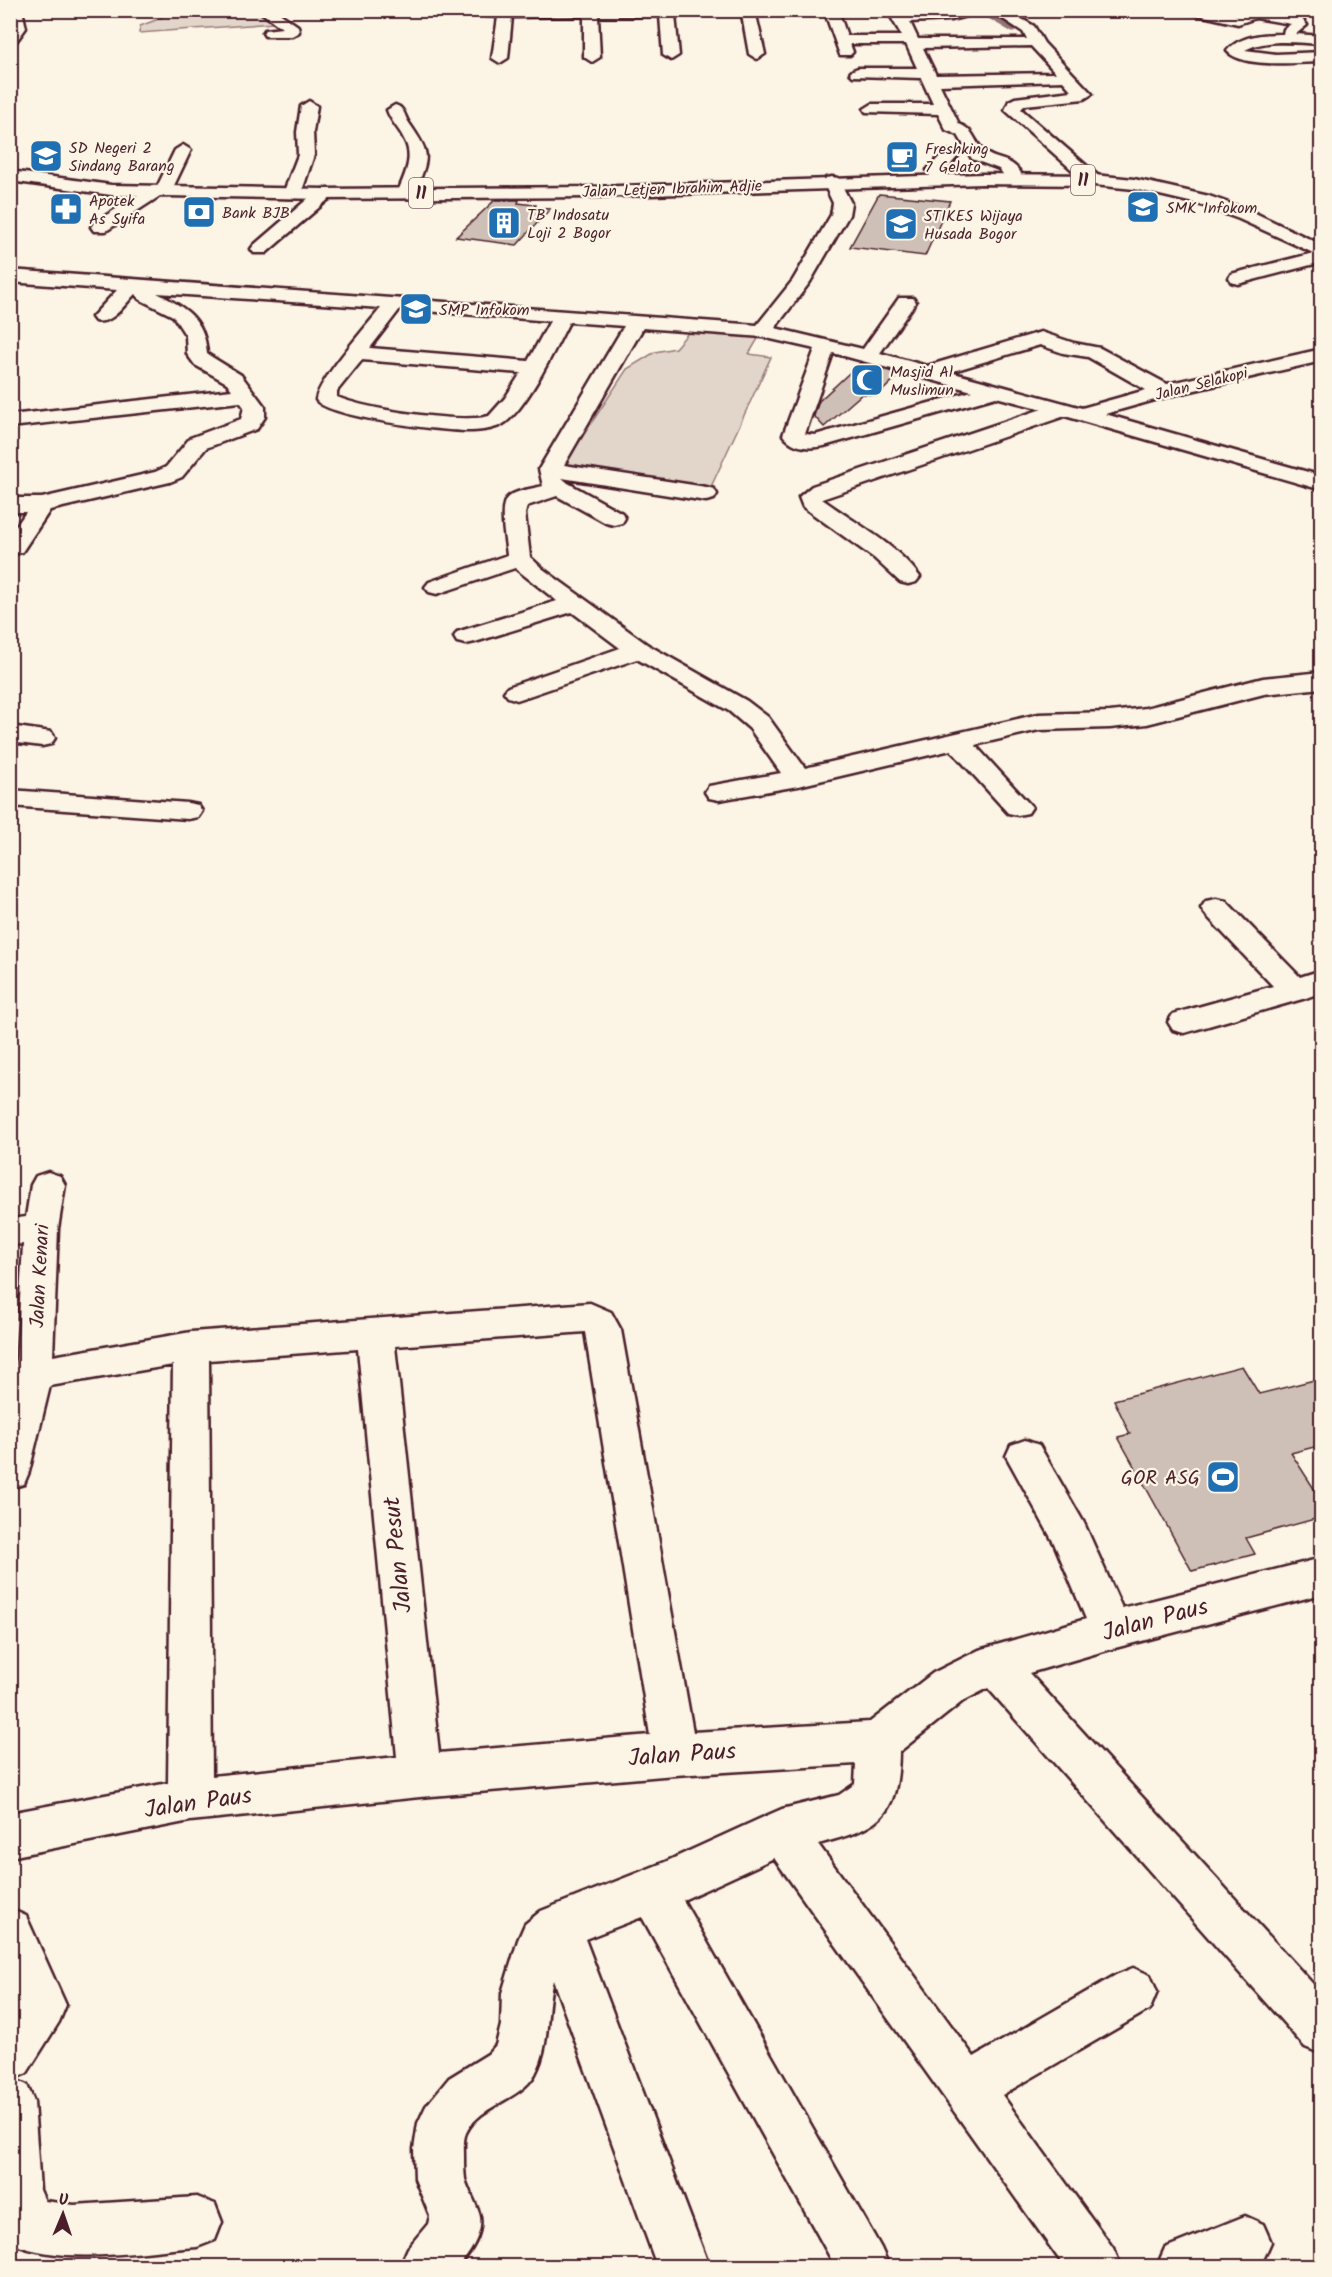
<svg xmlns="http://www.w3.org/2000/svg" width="1332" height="2277" viewBox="0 0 1332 2277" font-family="Kalam,sans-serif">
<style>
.green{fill:#e2d5ca;stroke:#967a7a;stroke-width:1.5}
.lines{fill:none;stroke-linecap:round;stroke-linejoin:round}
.stream{stroke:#917474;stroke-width:5}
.building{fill:#cfc0b7;stroke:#4a1f2b;stroke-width:1.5}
.minor-casing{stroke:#4a1f2b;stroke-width:5}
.tertiary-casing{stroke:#4a1f2b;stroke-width:5}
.primary-casing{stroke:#4a1f2b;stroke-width:5}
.minor{fill:#fcf5e5;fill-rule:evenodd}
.tertiary{fill:#fcf5e5;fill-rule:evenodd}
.primary{fill:#fcf5e5;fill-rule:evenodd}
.labels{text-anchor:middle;stroke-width:4.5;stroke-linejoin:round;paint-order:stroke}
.far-poi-label{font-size:16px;fill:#4a1f2b;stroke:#fcf5e5;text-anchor:start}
.far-street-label{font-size:16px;fill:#4a1f2b;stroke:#fcf5e5}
.shield{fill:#fcf5e5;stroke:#7f5f63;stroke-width:1.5}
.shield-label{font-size:18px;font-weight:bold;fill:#4a1f2b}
.street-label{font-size:20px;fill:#4a1f2b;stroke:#fcf5e5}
.poi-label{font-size:20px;fill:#4a1f2b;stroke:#fcf5e5;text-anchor:end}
.near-street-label{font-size:24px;fill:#4a1f2b;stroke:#fcf5e5}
</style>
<rect width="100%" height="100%" fill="#fcf5e5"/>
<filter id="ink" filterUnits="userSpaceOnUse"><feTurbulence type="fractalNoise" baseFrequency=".0167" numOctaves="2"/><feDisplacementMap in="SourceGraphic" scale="12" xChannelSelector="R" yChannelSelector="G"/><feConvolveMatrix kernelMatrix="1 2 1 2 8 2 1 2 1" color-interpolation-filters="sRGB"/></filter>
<g filter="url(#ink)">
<path class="green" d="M167,11H258L275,23L139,33L140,26L161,18Z
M689,332L759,337L749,354L771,357L710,489L563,466L627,369L655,352L675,348Z"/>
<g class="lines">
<path class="stream" d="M979,10L1013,30"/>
</g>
<path class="building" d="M879,194L950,201L925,256L850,247Z
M495,200H519L518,203L536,205L534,208L550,209L517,245L456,237Z
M860,363L900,374L878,395L862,394L824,427L814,416L819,401Z
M1242,1366L1259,1394L1322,1378V1445L1291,1453L1322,1501V1517L1246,1538L1255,1554L1192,1571L1118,1437L1130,1434L1114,1400Z"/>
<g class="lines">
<defs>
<path id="minor" d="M258,10H275L298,26L299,32L292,36H265L263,33L265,30L282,28Z
M486,10H793L786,14L756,15L765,54L757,59L749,54L742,15H675L679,55L671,60L663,55L660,16H598L600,57L592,62L584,57V16L512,17L508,58L500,63L492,58L498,17L487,16L485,13Z
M824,10H838L847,36H902L887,10H902L905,13L980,10L978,13L951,20L910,22L918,39H1027L1023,32L997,15L1000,10H1016L1013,14L1034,26L1044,43L1092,94L1084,99L1025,105L1021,109L1103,180L1100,184H1088L1005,110L1009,101L1015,98L1072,91L1063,81L940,85L959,124C976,131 973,141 984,151C995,162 1008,155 1021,173L1017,182H1005L1003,174L999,169L972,159L958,135L946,130L938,114L866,112L864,109L872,104H933L921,78L853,76L850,73L853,70L858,68H917L906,44H850L853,52L850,55H840ZM1031,46L1056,73L936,75L923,48Z
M1188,10H1216L1237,15L1248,10H1264L1301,18L1307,25L1296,34L1322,36V44C1298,43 1267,38 1245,50L1276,54L1322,52V62C1299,62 1243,69 1227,51C1240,35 1265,34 1283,34L1284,29L1291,24L1256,18L1238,24L1190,13Z
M309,101L317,106L313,132L314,155L301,194L298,198H286L283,194L298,155L297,132L301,106Z
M395,105C405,108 404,116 409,123C433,157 428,156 415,194L412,198H400L397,194C404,176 415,158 404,139C399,128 391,122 387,110Z
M183,145L191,150L169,196H160L106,231H94L91,227L94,223L149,188L157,187L175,150Z
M950,151L958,156L945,171L949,180L946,184H934L927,170L944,152Z
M832,177L838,178L851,203L849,215L810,282L775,328L863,349L899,298H913L916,302L880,353L927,366L1041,332L1074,343L1100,348L1167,384L1322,349V361L1169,396L1105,414L1322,476V490L1065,416L822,499C852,521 899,546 920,577L916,582L908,584L900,582L874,558L803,507L799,497L812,486L1042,409L996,397L824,446C809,449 793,448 783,435L815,349L762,337L643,328L564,465L706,487L714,489L717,494L714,499L706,501L562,478L568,483L622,513L625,518L622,523L614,525L606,523L557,496L527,506L525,514L530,557L543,569L648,645L747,701L768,717L805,768L1039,714L1110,712L1146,708L1263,678L1322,672V688L1264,694L1147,724L1110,728L1039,730L975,745L1032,807L1028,813L1018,815L1008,813L951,750L798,786L719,800L709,798L705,792L709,786L781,773L750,729L729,711L637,659L526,697L517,700L508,697L504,692L508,687L620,648L572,612L475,642L466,644L457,642L454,637L457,632L557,601L515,568L437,594L429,592L425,587L429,582L507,555C506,543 498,508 507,498C515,490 533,489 543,486L539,469L624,326L569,322C555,349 529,404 506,422C496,430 478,431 466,431C442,431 327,417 316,400C318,381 366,327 381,308L157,293C186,308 205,319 207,354L241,375L265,407V417L257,429L206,448L182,477L170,482L50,510L22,552L10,556V535L26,512H10V498H42L155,472L166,467L190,438L241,419L244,407L240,402L10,427V415L232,390L227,383L195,365L187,354L186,336L173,316L139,299L135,294C124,305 112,325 95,321L92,317L117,290L10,282V270L757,325L793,280L831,215L833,203L823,182L826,178ZM400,309L550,321L528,361L370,348ZM1040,345L1063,353L1088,357L1146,390L1082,408L950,372ZM833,353L972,391L815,435L805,434ZM362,360L521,373L505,398L489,416C460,424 365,409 337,397V391Z
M324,189L330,190L333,194L330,198L266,253H254L251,249L254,245L318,190Z
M1322,251V262L1238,284L1231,282L1229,278L1231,274Z
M10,726L51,732L55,738L51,744L42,746L10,742Z
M10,790L188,803L198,805L202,811L198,817L188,819L10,806Z
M1216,899L1226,901L1300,977L1322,970V992L1306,998L1184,1033L1173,1030L1168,1022L1173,1014L1273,986L1206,915L1201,908L1206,901Z
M48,1172L60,1176L65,1185L58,1229L53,1356L191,1332L590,1303L611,1312L621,1330L693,1732L870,1722L933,1673L979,1650L1086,1619L1054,1543L1006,1456L1011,1445L1025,1440L1039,1445L1084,1523L1122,1608L1322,1558V1594L1111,1649L1029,1673L1322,1994V2054L1305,2047L988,1688L963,1701L899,1752C898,1818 879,1828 818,1844L974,2057L1116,1975L1133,1968L1150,1975L1157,1992L1150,2009L1002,2095L1113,2248L1121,2266H1064L774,1858L683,1900L881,2248L889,2266H835L642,1917L585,1939L709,2266H657L553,1980C545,2011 551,2044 535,2074C520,2101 480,2104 466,2133C463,2139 464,2149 464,2156C464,2163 464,2172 465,2179C468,2190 475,2201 479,2213C485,2231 470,2253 459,2266H400L408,2248L428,2224L430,2216L415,2179L414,2149L418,2123L426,2106L449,2078L488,2054L496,2045L501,2025L502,1993L518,1940L525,1924L541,1911L665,1862L766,1816L782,1809L839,1795L855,1784L856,1764L675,1775L420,1797L190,1821L10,1857V1813L168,1783L173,1365L50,1386L29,1472L24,1484L10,1488V1394L16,1374L23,1244L10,1245V1219L26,1217L31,1185L36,1176ZM585,1332L650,1735L439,1753L395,1346ZM358,1349L397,1757L212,1776L209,1360Z
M10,1909L26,1916L66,2005L59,2022L27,2073L13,2079L27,2085L34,2102L40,2190L45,2201L74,2205L197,2197L215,2204L222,2222L215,2240L197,2247C139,2251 66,2266 11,2243L10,2012L17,2002L10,1987Z
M1245,2216L1263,2224L1271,2242L1263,2260L1248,2266H1157L1165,2248Z"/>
<path id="tertiary" d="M10,10H22L26,28L15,43L10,44Z"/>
<path id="primary" d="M10,171L111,185L324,189L590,187L982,174L1094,175L1134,179L1209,196L1251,211L1322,245V257L1239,219L1198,204L1134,189L1094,185L982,184L590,197L324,199L111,195L10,181Z"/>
</defs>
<use href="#minor" class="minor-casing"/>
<use href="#tertiary" class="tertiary-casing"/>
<use href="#primary" class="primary-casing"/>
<use href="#minor" class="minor"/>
<use href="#tertiary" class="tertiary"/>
<use href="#primary" class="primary"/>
</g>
</g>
<defs>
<symbol id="school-square" viewBox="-11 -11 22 22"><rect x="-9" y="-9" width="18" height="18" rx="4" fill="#1f6fb2" stroke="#fcf5e5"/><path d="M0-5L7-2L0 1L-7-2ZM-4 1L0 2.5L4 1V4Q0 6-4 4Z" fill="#fff"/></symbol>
<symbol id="cafe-square" viewBox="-11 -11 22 22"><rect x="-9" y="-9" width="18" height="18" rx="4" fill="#1f6fb2" stroke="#fcf5e5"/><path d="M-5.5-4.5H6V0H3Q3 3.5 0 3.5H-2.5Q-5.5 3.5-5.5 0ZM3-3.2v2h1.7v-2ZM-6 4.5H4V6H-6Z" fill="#fff"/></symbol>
<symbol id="pharmacy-square" viewBox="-11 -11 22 22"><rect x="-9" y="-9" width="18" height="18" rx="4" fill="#1f6fb2" stroke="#fcf5e5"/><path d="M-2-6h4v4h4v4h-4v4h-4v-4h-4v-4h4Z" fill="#fff"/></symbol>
<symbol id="bank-square" viewBox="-11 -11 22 22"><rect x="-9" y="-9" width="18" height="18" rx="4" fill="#1f6fb2" stroke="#fcf5e5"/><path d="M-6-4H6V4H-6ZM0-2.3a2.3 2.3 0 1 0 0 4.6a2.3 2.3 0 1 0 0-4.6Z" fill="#fff"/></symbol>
<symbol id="building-square" viewBox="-11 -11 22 22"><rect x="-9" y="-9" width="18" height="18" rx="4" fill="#1f6fb2" stroke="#fcf5e5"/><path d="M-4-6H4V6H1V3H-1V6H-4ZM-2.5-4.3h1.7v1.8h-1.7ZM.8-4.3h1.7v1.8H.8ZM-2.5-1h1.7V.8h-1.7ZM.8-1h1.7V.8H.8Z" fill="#fff"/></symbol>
<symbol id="university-square" viewBox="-11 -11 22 22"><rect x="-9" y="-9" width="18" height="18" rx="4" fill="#1f6fb2" stroke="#fcf5e5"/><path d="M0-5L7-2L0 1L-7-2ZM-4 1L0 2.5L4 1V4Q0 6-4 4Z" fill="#fff"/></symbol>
<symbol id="mosque-square" viewBox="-11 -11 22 22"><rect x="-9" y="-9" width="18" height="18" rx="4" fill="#1f6fb2" stroke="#fcf5e5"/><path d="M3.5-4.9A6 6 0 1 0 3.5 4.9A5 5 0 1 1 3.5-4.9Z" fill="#fff"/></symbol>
<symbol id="stadium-square" viewBox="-11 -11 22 22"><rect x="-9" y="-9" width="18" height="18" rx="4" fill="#1f6fb2" stroke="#fcf5e5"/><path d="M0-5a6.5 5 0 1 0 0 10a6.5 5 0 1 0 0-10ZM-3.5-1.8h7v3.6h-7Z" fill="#fff"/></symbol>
</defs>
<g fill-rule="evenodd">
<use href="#school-square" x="27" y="137" width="38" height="38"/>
<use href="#cafe-square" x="883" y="138" width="38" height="38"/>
<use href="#school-square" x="1124" y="188" width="38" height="38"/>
<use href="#pharmacy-square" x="47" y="190" width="38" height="38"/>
<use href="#bank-square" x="180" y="193" width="38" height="38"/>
<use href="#building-square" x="485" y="204" width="38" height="38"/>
<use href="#university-square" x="882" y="205" width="38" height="38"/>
<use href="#school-square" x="397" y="290" width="38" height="38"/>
<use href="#mosque-square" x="848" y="361" width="38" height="38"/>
<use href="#stadium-square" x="1204" y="1458" width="38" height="38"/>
</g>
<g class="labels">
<g class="far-poi-label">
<text x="69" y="153">SD Negeri 2<tspan x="69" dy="18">Sindang Barang</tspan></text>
<text x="925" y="154">Freshking<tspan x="925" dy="18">7 Gelato</tspan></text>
<text x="89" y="206">Apotek<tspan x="89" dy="18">As Syifa</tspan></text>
<text x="1166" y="213">SMK Infokom</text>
<text x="222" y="218">Bank BJB</text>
<text x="527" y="220">TB Indosatu<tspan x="527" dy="18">Loji 2 Bogor</tspan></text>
<text x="924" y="221">STIKES Wijaya<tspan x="924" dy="18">Husada Bogor</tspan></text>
<text x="439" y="315">SMP Infokom</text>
<text x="890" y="377">Masjid Al<tspan x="890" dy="18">Muslimun</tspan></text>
</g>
<g class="far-street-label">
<text transform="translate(672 188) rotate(-2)" y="6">Jalan Letjen Ibrahim Adjie</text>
<text transform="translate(1201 383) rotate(-14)" y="6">Jalan Selakopi</text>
</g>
<g class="shield">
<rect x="1071" y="165" width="24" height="30" rx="4.5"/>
<rect x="409" y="178" width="24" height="30" rx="4.5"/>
</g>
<g class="shield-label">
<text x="1083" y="186">11</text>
<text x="421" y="199">11</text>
</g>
<g class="street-label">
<text transform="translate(39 1276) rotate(-87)" y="7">Jalan Kenari</text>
</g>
<g class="poi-label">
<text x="1200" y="1484">GOR ASG</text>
</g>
<g class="near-street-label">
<text transform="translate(397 1555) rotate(-96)" y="8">Jalan Pesut</text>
<text transform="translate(1155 1619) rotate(-15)" y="8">Jalan Paus</text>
<text transform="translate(682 1754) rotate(-4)" y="8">Jalan Paus</text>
<text transform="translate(198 1802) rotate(-8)" y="8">Jalan Paus</text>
</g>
</g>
<rect width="1332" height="2277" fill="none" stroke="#fcf5e5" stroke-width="36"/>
<rect x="18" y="18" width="1296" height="2241" fill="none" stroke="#4a1f2b" stroke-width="2" filter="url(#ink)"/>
<g transform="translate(63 2214) rotate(2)" stroke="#fcf5e5" stroke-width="4.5" paint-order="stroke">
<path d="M0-4.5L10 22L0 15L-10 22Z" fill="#4a1f2b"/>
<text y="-9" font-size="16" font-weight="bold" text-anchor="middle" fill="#4a1f2b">U</text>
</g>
</svg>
